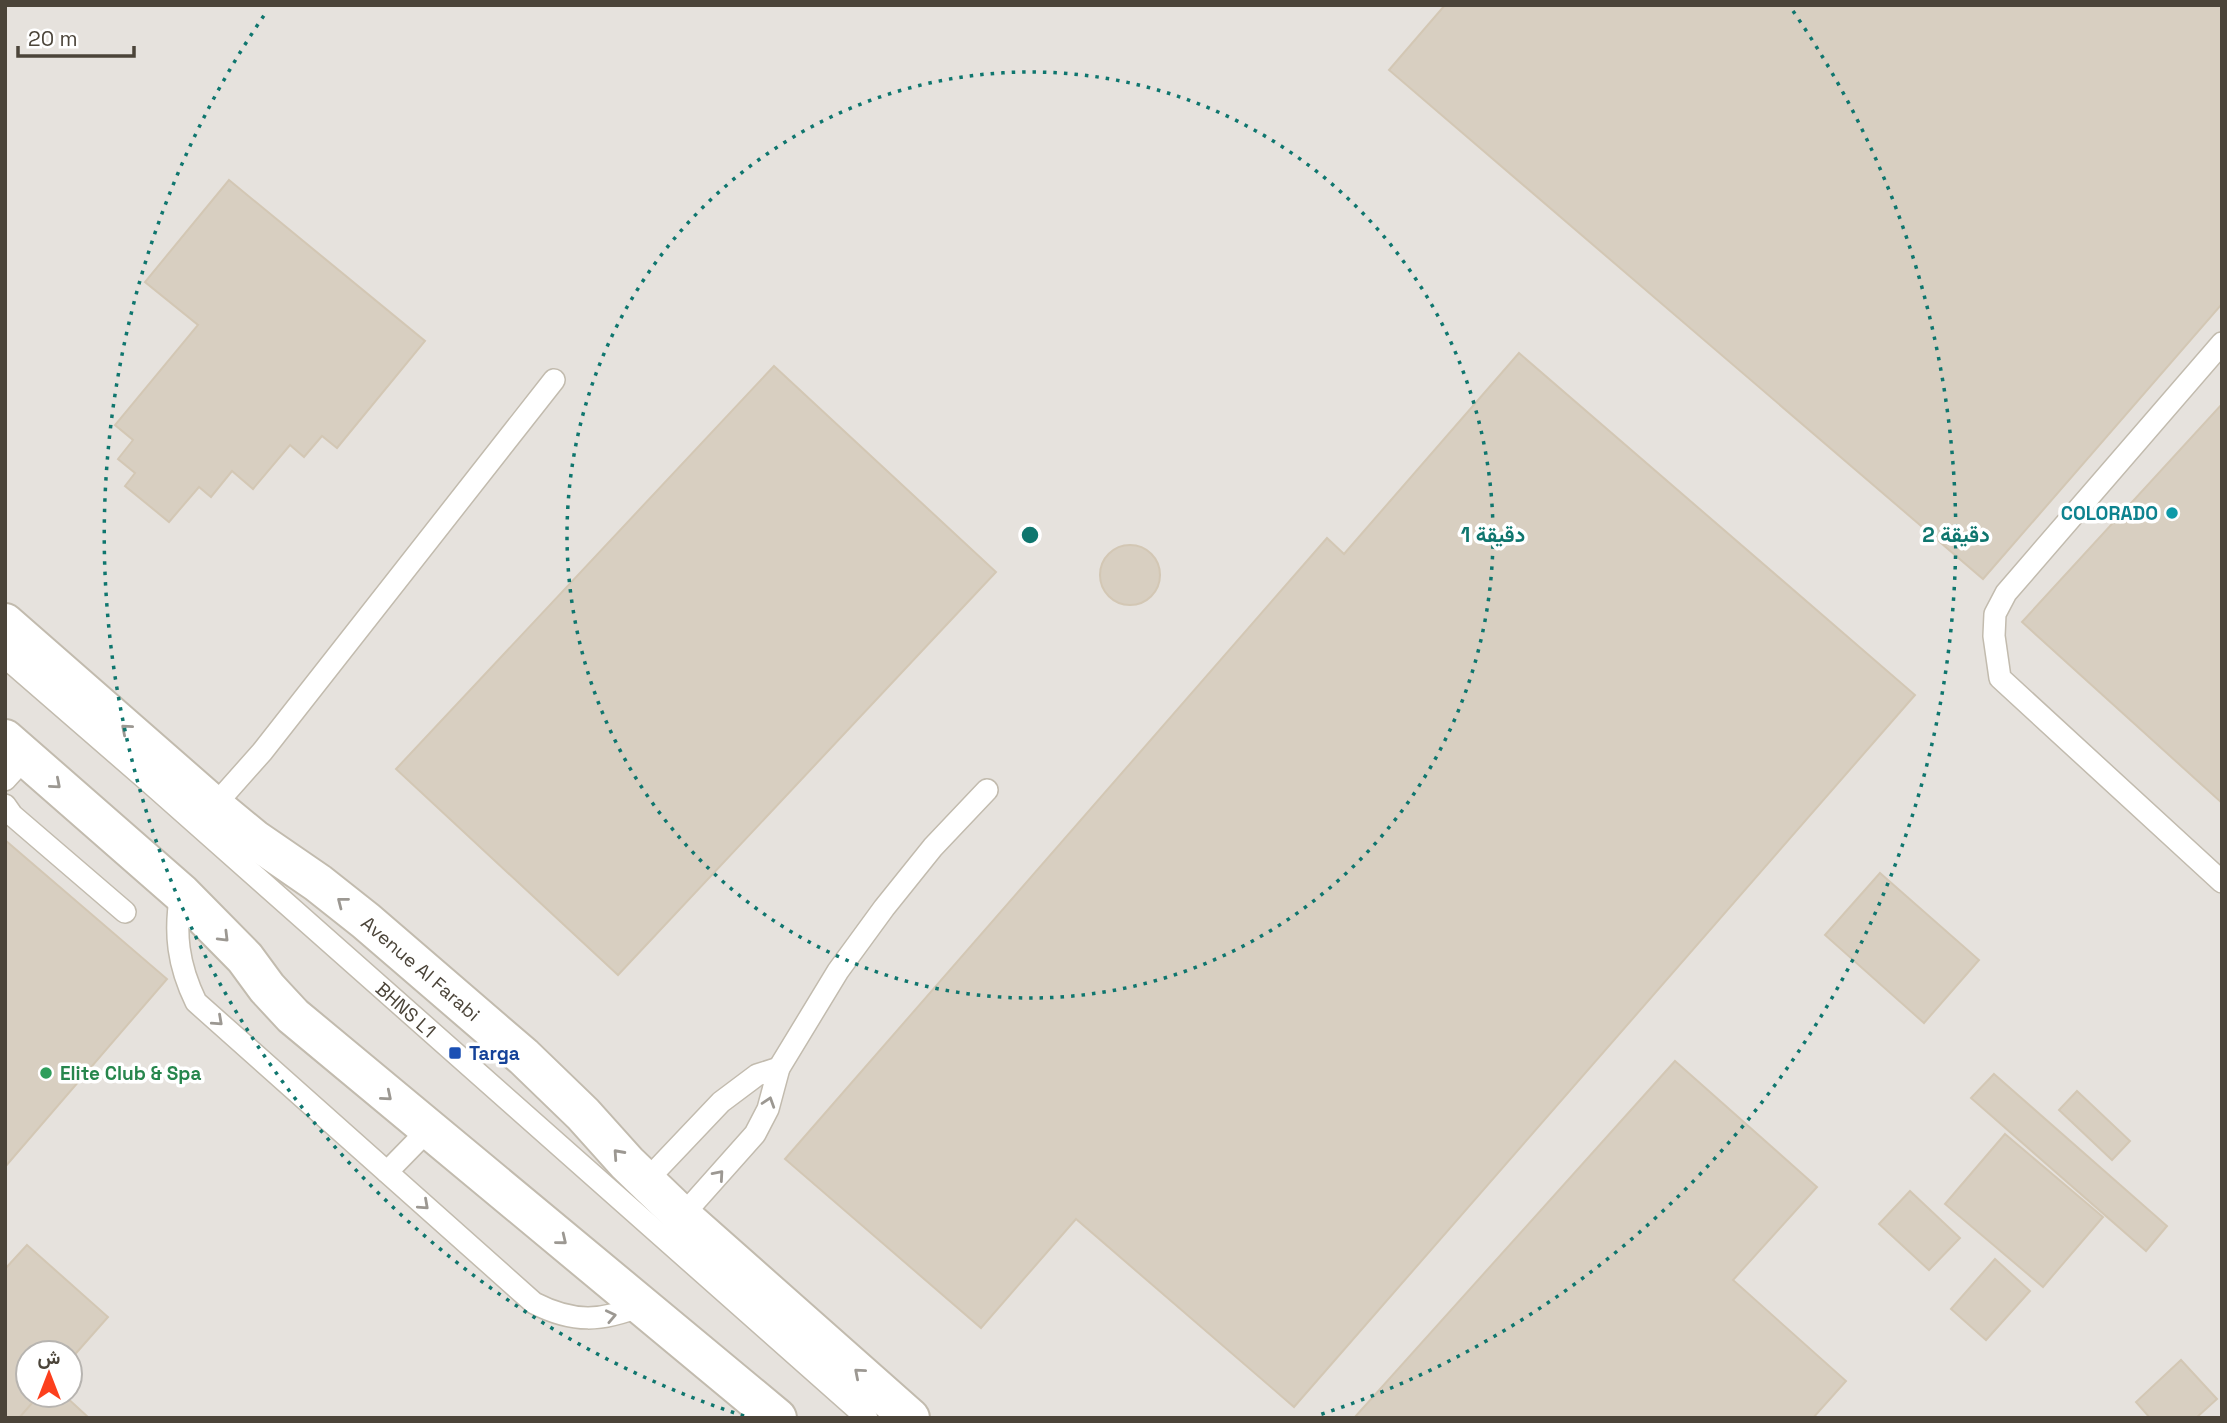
<svg xmlns="http://www.w3.org/2000/svg" width="2227" height="1423" viewBox="0 0 2227 1423" font-family="'Space Grotesk',Vazirmatn,sans-serif">
<style>
.industrial{fill:#e6e2dd;fill-rule:evenodd}
.building{fill:#d8cfc1;stroke:#d3c7b4;stroke-width:2}
.lines{fill:none;stroke-linecap:round;stroke-linejoin:round}
.service-casing{stroke:#c2bbae;stroke-width:24}
.tertiary-casing{stroke:#c2bbae;stroke-width:42}
.service{stroke:#fff;stroke-width:21}
.tertiary{stroke:#fff;stroke-width:38}
.oneway{stroke:#9c9892}
.ring{fill:none;stroke:#0f766e;stroke-width:3.5;stroke-dasharray:3.5 7}
.culture-dot{fill:#0f9aa8;stroke:#fff;stroke-width:2.5}
.transit-dot{fill:#1a4fb4;stroke:#fff;stroke-width:2.5}
.leisure-dot{fill:#2e9e5b;stroke:#fff;stroke-width:2.5}
.labels{text-anchor:middle;stroke-width:7;stroke-linejoin:round;paint-order:stroke}
.culture-label{font-size:19px;font-weight:bold;fill:#0d838f;stroke:#fff;text-anchor:end}
.street-label{font-size:19px;fill:#4b4439;stroke:#fff}
.transit-label{font-size:19px;font-weight:bold;fill:#164399;stroke:#fff;text-anchor:start}
.leisure-label{font-size:19px;font-weight:bold;fill:#27864d;stroke:#fff;text-anchor:start}
.centre{fill:#0f766e;stroke:#fff;stroke-width:3.5}
.ring-label{font-size:21px;text-anchor:middle;font-weight:bold;fill:#0f766e;stroke:#fff;stroke-width:7;stroke-linejoin:round;paint-order:stroke}
</style>
<rect width="100%" height="100%" fill="#f6f3ec"/>
<path class="industrial" d="M5,5H2222V1418H5ZM28,1353H70V1395H28Z"/>
<path class="building" d="M1445,5H2222V304L1983,579L1389,70Z
M229,180L425,341L337,448L322,436L304,457L290,445L253,489L232,471L211,497L199,487L169,522L125,486L135,473L118,459L133,440L115,425L198,325L145,282Z
M1519,353L1915,695L1294,1407L1076,1219L981,1328L785,1159L1327,538L1344,554Z
M774,366L996,572L618,975L396,769Z
M2222,404V803L2022,622Z
M1100 575a30 30 0 1 1 60 0a30 30 0 1 1-60 0Z
M5,840L167,979L5,1167Z
M1880,873L1979,960L1924,1023L1825,935Z
M1675,1061L1817,1187L1733,1280L1846,1381L1813,1418H1354Z
M1994,1074L2167,1226L2146,1251L1971,1098Z
M2077,1091L2130,1141L2112,1160L2059,1110Z
M2005,1134L2103,1217L2043,1287L1945,1204Z
M1910,1191L1960,1238L1929,1270L1879,1224Z
M27,1245L108,1317L70,1360V1353H28V1395H39L19,1418H5V1269Z
M1995,1259L2030,1291L1986,1340L1951,1309Z
M2181,1360L2217,1399L2196,1418H2150L2136,1402Z
M39,1395H64L89,1418H19Z"/>
<g class="lines">
<defs>
<g id="service">
<path d="M2222,343L2006,593L1995,614L1994,636L2000,678L2222,882"/>
<path id="s1" d="M5,657L148,781L867,1418"/>
<path d="M5,780L26,757"/>
<path d="M5,805L12,815L125,912"/>
<path d="M214,806L262,752L554,380"/>
<path d="M181,893C174,933 178,965 196,1002L534,1303C573,1323 602,1322 642,1305"/>
<path d="M387,1172L428,1130"/>
<path d="M646,1181L721,1102L757,1075L779,1068"/>
<path d="M682,1216L755,1134L768,1109L779,1068L838,971L884,908L933,847L987,790"/>
</g>
<g id="tertiary">
<path id="s2" d="M5,623L214,806L254,839L318,883L366,921L524,1057L583,1114L627,1163L682,1216L910,1418"/>
<path d="M5,739L181,893L245,958L267,988L293,1016L777,1418"/>
</g>
</defs>
<use href="#service" class="service-casing"/>
<use href="#tertiary" class="tertiary-casing"/>
<use href="#service" class="service"/>
<use href="#tertiary" class="tertiary"/>
</g>
<defs><path id="oneway-chevron" d="M-2-3.5L2.5 0L-2 3.5" fill="none" stroke-width="1.6" stroke-linecap="round" stroke-linejoin="round" transform="scale(1.75)"/></defs>
<g class="oneway">
<use href="#oneway-chevron" transform="translate(126 729) rotate(-139)"/>
<use href="#oneway-chevron" transform="translate(56 784) rotate(41)"/>
<use href="#oneway-chevron" transform="translate(342 902) rotate(-142)"/>
<use href="#oneway-chevron" transform="translate(224 937) rotate(45)"/>
<use href="#oneway-chevron" transform="translate(218 1021) rotate(42)"/>
<use href="#oneway-chevron" transform="translate(387 1096) rotate(40)"/>
<use href="#oneway-chevron" transform="translate(769 1102) rotate(-72)"/>
<use href="#oneway-chevron" transform="translate(618 1154) rotate(-132)"/>
<use href="#oneway-chevron" transform="translate(719 1175) rotate(-49)"/>
<use href="#oneway-chevron" transform="translate(424 1205) rotate(42)"/>
<use href="#oneway-chevron" transform="translate(562 1240) rotate(39)"/>
<use href="#oneway-chevron" transform="translate(611 1316) rotate(-12)"/>
<use href="#oneway-chevron" transform="translate(859 1373) rotate(-139)"/>
</g>
<g class="ring">
<circle cx="1030" cy="535" r="463"/>
<path d="M744 1416A926 926 0 0 1 267 11M1793 11A926 926 0 0 1 1316 1416"/>
</g>
<circle class="culture-dot" cx="2172" cy="513" r="7"/>
<rect class="transit-dot" x="448" y="1046" width="14" height="14" rx="3.5"/>
<circle class="leisure-dot" cx="46" cy="1073" r="7"/>
<g class="labels">
<g class="culture-label">
<text x="2158" y="520">COLORADO</text>
</g>
<g class="street-label">
<text dy="7" stroke="none"><textPath href="#s2" startOffset="541">Avenue Al Farabi</textPath></text>
<text dy="7" stroke="none"><textPath href="#s1" startOffset="534">BHNS L1</textPath></text>
</g>
<g class="transit-label">
<text x="469" y="1060">Targa</text>
</g>
<g class="leisure-label">
<text x="60" y="1080">Elite Club &amp; Spa</text>
</g>
</g>
<circle cx="1030" cy="535" r="10" class="centre"/>
<g class="ring-label">
<text x="1493" y="542">1 دقيقة</text>
<text x="1956" y="542">2 دقيقة</text>
</g>
<rect width="2227" height="1423" fill="none" stroke="#4b4439" stroke-width="14"/>
<g transform="translate(49 1374)"><circle r="33" fill="#ffffff" stroke="#b7b4b0" stroke-width="2"/>
<path d="M0-5L12 26L0 18L-12 26Z" fill="#fc3f1d"/>
<text y="-10" font-size="19" font-weight="bold" text-anchor="middle" fill="#4b4439">ش</text>
</g>
<path d="M18 46v10h116v-10" fill="none" stroke="#4b4439" stroke-width="3.5"/>
<text x="28" y="46" font-size="21" fill="#4b4439" stroke="#ffffff" stroke-width="5" paint-order="stroke">20 m</text>
</svg>
